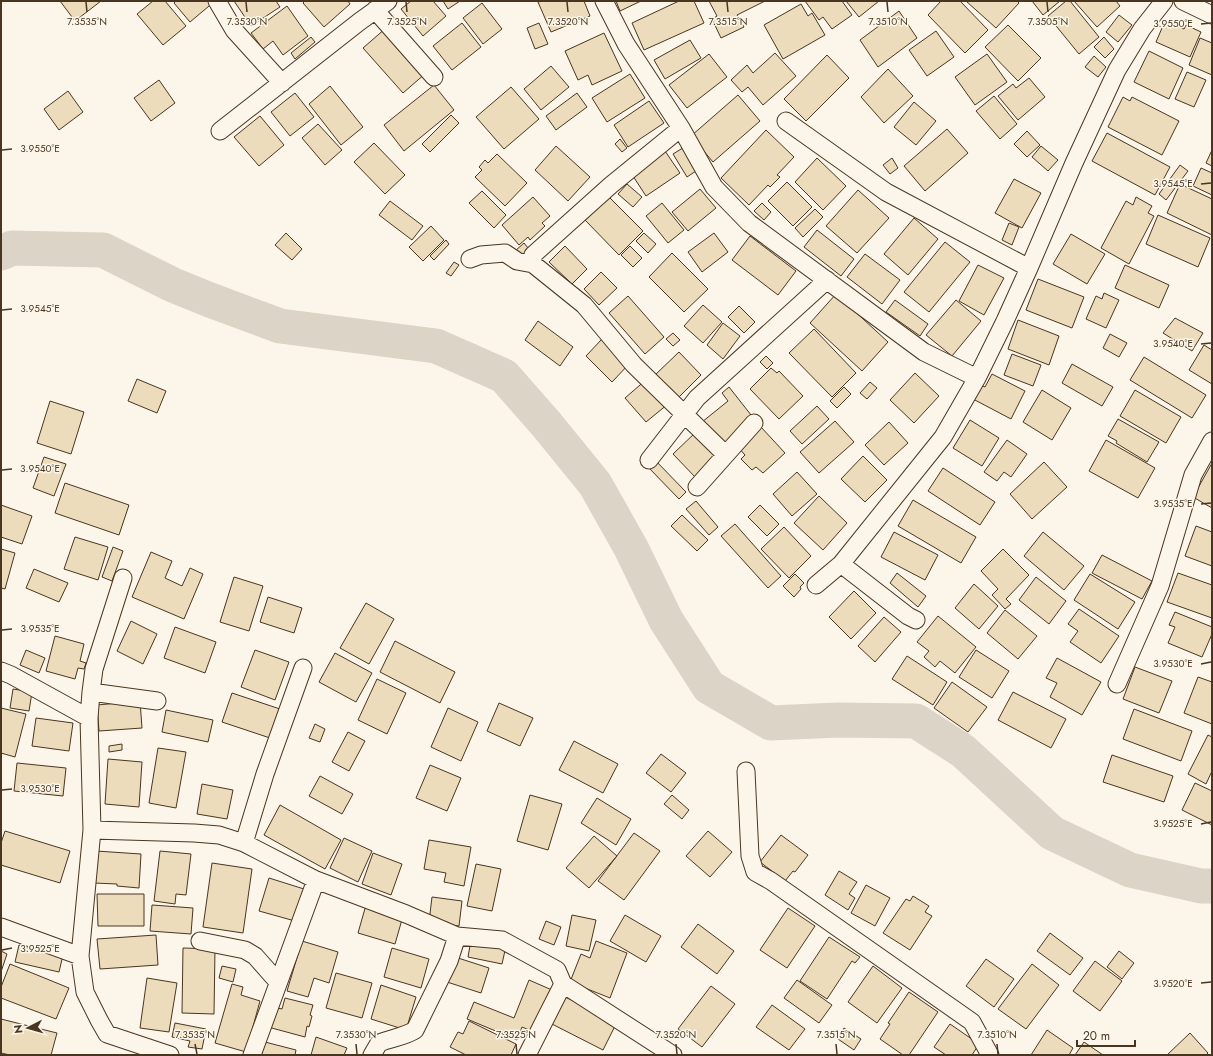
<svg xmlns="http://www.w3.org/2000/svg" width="1213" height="1056" viewBox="0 0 1213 1056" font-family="Jost,sans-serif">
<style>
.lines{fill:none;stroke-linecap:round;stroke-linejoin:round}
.river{stroke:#dcd4c6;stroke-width:35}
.building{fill:#ecdcbc;stroke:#4a3520}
.minor-casing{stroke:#4a3520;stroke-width:19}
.minor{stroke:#fbf6e9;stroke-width:17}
.ticks{fill:none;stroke:#4a3520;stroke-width:1.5}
.ticks-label{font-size:10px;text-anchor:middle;fill:#4a3520;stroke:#fbf6e9;stroke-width:3;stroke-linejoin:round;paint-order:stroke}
</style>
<rect width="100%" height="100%" fill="#fbf6e9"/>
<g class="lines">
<path class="river" d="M1,253L12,248L103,250L173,285L210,300L280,326L436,346L504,376L547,425L595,484L631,548L666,620L709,687L771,723L838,720L916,721L963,751L1052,833L1130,870L1201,886H1212"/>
</g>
<path class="building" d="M60,1H101L75,21Z
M153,1H165L186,26L163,45L137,14Z
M176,1H215L190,22L174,3Z
M234,1H276L280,7L251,26Z
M305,1H348L350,4L324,27L303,3Z
M411,1H433L446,16L423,36L401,9Z
M443,1H460L448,9Z
M542,1H584L590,16L551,32L538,2Z
M616,1H641L620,11Z
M679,1H694L704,23L644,50L632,23Z
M709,1H765L737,15L744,27L721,38L712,19L717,16Z
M805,1H842L852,15L832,29L823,17L819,20Z
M846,1H879L859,17Z
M941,1H960L988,30L965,53L928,15Z
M966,1H1017L1019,3L996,28Z
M1032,1H1060L1043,15Z
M1066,1H1070L1099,37L1079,54L1048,16Z
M1074,1H1116L1120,6L1097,27Z
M482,3L502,29L483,44L463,18Z
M801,4L808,16L812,13L825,35L783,59L764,25Z
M287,6L308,36L283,55L273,41L263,49L251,33Z
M899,11L917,38L878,67L860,40Z
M1119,15L1132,25L1118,42L1106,32Z
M1165,21L1184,29L1186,25L1201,32L1190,57L1156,42Z
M462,23L481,47L452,70L433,46Z
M539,23L548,44L535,49L527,28Z
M1008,25L1041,58L1018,81L985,47Z
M386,28L426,73L403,93L363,48Z
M936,31L954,57L927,76L909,50Z
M604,33L622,71L592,85L588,75L578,80L565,51Z
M311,37L315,42L295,59L291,53Z
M1104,37L1114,49L1105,58L1094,47Z
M1200,38L1212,43V75L1189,65Z
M690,40L701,58L665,79L654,60Z
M1149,51L1183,68L1169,99L1134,82Z
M775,53L796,76L763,105L748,87L742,92L731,80L747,65L753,73Z
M709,54L727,77L687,108L669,85Z
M987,54L1007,82L975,105L955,77Z
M827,55L849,78L806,121L784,99Z
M1094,56L1106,67L1098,77L1085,67Z
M551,66L569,87L541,110L524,89Z
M888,69L913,96L884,123L861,97Z
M1187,72L1206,80L1194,107L1175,99Z
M630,74L645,98L607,122L592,98Z
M1029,78L1045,97L1018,120L998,96L1013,84L1016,88Z
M159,80L175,103L151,121L134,98Z
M434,85L454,110L404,151L384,125Z
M330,86L363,127L341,145L309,104Z
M511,87L539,119L504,149L476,117Z
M68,91L83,112L59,130L44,109Z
M295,93L314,117L290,136L271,112Z
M577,93L587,107L556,130L546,116Z
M738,95L760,121L713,162L691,136Z
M994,96L1017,124L1000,139L976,111Z
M1123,97L1130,101L1132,97L1179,121L1162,155L1108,127Z
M649,101L664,123L628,147L614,125Z
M914,102L936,121L916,145L894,127Z
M451,115L459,123L430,152L422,144Z
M260,116L284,145L259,166L234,137Z
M318,124L342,150L325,165L302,138Z
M947,129L968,153L925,191L904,166Z
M766,130L794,157L777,175L780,177L770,187L768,185L749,205L721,178Z
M1027,131L1040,145L1027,157L1014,144Z
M1107,133L1170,167L1155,195L1092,161Z
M620,139L627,148L622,152L615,144Z
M374,143L405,175L385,194L354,162Z
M556,146L590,177L568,201L535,170Z
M686,146L699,169L687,177L673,154Z
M1041,146L1058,160L1048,171L1032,157Z
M1212,150V166L1206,163Z
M665,151L680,173L646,196L631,173Z
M497,154L527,183L505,206L475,177L482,170L479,167L485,160L488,163Z
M817,158L846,186L823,210L795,182Z
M892,158L898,168L890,174L883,165Z
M1180,165L1188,171L1166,200L1159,194Z
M1201,168L1212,173V195L1193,186Z
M1014,179L1041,193L1022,228L995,213Z
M787,182L812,207L793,226L768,201Z
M627,184L642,197L633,207L618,194Z
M1180,184L1212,199V235L1167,213Z
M700,189L716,208L688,231L672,212Z
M858,190L889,218L857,253L826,226Z
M482,191L506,215L494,228L469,203Z
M533,197L550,216L542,223L545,226L530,240L528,237L519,245L502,225Z
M609,197L643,231L619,255L585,220Z
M1136,197L1152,206L1148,213L1154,216L1129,264L1101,248L1126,201L1133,205Z
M390,201L423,226L412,240L379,215Z
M662,203L684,230L668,243L646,216Z
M762,203L771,212L764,220L754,211Z
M815,209L823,217L803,237L795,228Z
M1158,215L1210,238L1198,267L1146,244Z
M914,218L938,239L908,275L884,254Z
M1009,223L1019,227L1012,245L1002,240Z
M431,226L444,240L423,261L409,247Z
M817,230L854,259L841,276L804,247Z
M286,233L302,249L292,260L275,245Z
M644,233L656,244L648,253L636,241Z
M714,233L728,252L702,272L688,252Z
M1071,234L1105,254L1087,284L1053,264Z
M750,236L796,271L778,295L732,260Z
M446,240L449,244L434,260L430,256Z
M945,242L970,262L929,312L904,292Z
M524,243L532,253L524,261L515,251Z
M565,246L587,269L572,284L549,262Z
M630,246L642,258L633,267L621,255Z
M672,253L708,289L684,312L649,277Z
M865,254L900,280L882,304L847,277Z
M454,262L459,265L451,276L446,273Z
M978,265L1004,278L984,315L959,301Z
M1125,265L1169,285L1159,308L1115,288Z
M601,272L617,288L599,305L584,289Z
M1038,279L1084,297L1072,328L1026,310Z
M1104,293L1119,300L1106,328L1086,319L1096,296L1102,299Z
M836,294L888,342L862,371L810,323Z
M628,296L664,337L645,354L609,313Z
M895,300L928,324L920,336L886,312Z
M956,300L981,321L952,356L926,335Z
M703,305L722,322L703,343L684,326Z
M739,306L755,322L744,333L728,317Z
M1175,318L1203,333L1192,351L1163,333Z
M1018,320L1059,336L1049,365L1008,349Z
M538,321L573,347L560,366L525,340Z
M723,323L740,336L723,359L707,345Z
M814,329L856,373L832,397L789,353Z
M673,333L680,340L673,346L666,339Z
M1110,334L1127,343L1119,357L1103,348Z
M602,339L629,364L612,382L586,356Z
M1204,345L1212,350V384L1189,370Z
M679,352L701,375L677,399L655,375Z
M1012,354L1041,365L1033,386L1004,375Z
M766,356L773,363L767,369L760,362Z
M1144,357L1206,395L1192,418L1130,380Z
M1072,364L1113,387L1102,406L1062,383Z
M771,368L777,373L779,371L803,396L779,419L750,389Z
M915,373L939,396L914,423L890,400Z
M992,374L1025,391L1011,419L973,399L981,385L985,387Z
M137,379L166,391L157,413L128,401Z
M647,379L668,404L646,422L625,398Z
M870,382L877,388L867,399L860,393Z
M729,387L755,420L721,446L702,422L728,401L722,393Z
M844,387L851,394L837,408L830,401Z
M1042,390L1071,408L1052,440L1023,422Z
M1135,390L1181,417L1166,443L1120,416Z
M50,401L84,412L71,454L37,443Z
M817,406L829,419L802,444L790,431Z
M1118,419L1159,442L1147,462L1116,443L1117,441L1108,436Z
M970,420L999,438L982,466L953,448Z
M835,421L854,442L819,473L800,452Z
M889,422L908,443L884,465L865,445Z
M760,426L785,453L763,473L756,467L752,470L741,459L745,455L738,447Z
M697,431L721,456L697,479L673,454Z
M1007,440L1027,454L1011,477L1004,472L997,481L984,472Z
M1106,440L1155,468L1138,498L1089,471Z
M863,456L887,480L865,502L841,479Z
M44,457L66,464L54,496L33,488Z
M655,460L686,492L679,499L648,467Z
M1044,462L1067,487L1032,519L1010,494Z
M1212,463V508L1193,497Z
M943,468L995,502L980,525L928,491Z
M797,472L817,494L792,516L773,494Z
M65,483L129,505L119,535L55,513Z
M819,496L847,523L823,550L794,523Z
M913,500L976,537L961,563L898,526Z
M696,501L718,527L709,535L686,509Z
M1,505L32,516L22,544L1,537Z
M760,505L779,524L767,536L748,517Z
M682,515L708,540L697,551L671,526Z
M735,524L781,576L768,588L721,536Z
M1196,526L1212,532V566L1185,556Z
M784,527L811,556L789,578L761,549Z
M894,532L938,555L925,580L881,557Z
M1043,532L1084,566L1064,590L1024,556Z
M75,537L108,547L98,580L64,569Z
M113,547L123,551L112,581L102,577Z
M1,549L15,553L5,589L1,588Z
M1003,549L1029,575L1006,599L1011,604L1005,609L992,595L998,589L981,571Z
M151,552L172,561L165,578L182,586L190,568L203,574L184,619L132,597Z
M1102,555L1152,581L1142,599L1092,573Z
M34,569L68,583L59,602L26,588Z
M897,573L926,596L918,607L890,583Z
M1178,573L1212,585V618L1167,602Z
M795,574L804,583L800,587L801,589L794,597L783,586Z
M1090,574L1135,602L1118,629L1074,600Z
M234,577L263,586L249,631L220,622Z
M1036,577L1066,601L1049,624L1019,600Z
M974,584L998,606L979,629L955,608Z
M854,591L876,613L851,639L829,617Z
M268,597L302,608L294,633L260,622Z
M366,603L394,619L369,664L340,648Z
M1079,609L1119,636L1101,663L1070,642L1078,631L1068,624Z
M1005,610L1037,636L1018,659L987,633Z
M1175,612L1212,627V634L1202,657L1168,643L1175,627L1169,625Z
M938,616L976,647L955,673L940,661L935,667L924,657L929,651L917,642Z
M884,617L901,632L875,662L858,646Z
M131,621L157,634L143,664L117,651Z
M175,627L216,642L205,673L164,658Z
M55,636L84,644L80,661L86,663L84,669L78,668L75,679L46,671Z
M395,641L455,672L440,703L380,672Z
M26,650L45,658L39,673L20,665Z
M255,650L289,662L275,700L241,687Z
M976,650L1009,671L992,698L959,677Z
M335,653L372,673L356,702L319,682Z
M907,656L947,682L933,705L892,679Z
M1057,658L1101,682L1082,715L1050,697L1057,683L1046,678Z
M1135,667L1172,681L1159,713L1123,699Z
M1198,677L1212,682V724L1184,713Z
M377,679L406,693L387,734L358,720Z
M952,682L987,707L968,732L934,708Z
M13,689L32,692L29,711L10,708Z
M1013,692L1066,719L1051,748L998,720Z
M232,693L280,709L270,738L222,722Z
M140,701L142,728L99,731L97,705Z
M499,703L533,718L520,746L487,731Z
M1,708L26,714L15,757L1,753Z
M448,708L478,722L461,761L431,747Z
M1134,709L1192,731L1181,761L1123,739Z
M166,710L213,720L208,742L162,732Z
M36,718L73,723L69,751L32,746Z
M315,724L325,729L320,742L309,738Z
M348,732L365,741L349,771L332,762Z
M1208,735L1212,737V771L1206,784L1188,774Z
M574,741L618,764L603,793L559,770Z
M122,744V750L109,752V746Z
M158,748L186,752L176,808L149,803Z
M661,754L686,773L671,792L646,773Z
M1112,755L1173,776L1164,802L1103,782Z
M108,759L142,762L139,807L105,804Z
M17,763L66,768L63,796L14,791Z
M430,765L461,778L447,811L416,798Z
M320,776L353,794L342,814L309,796Z
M1195,783L1212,791V825L1182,810Z
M202,784L233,790L227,819L197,814Z
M530,795L562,804L548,850L517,841Z
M672,795L689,810L682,819L664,804Z
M597,798L631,819L616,845L581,823Z
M280,805L341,840L325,869L264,835Z
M5,831L70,851L60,883L1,865V843Z
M708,831L732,852L710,877L686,856Z
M634,833L660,851L624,900L598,881Z
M781,835L808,855L795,872L793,871L785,881L760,862Z
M594,836L617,856L589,888L566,868Z
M344,838L372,851L358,882L330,868Z
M429,840L471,847L464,886L444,882L446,873L424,869Z
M96,851L141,854L139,888L117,886V884L94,883Z
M160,851L191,854L186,895L176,894L175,904L154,901Z
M373,853L402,864L391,895L362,884Z
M212,863L252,869L243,933L203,927Z
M476,864L501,869L492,911L467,906Z
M839,871L857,882L849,894L855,898L848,910L825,895Z
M269,878L304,889L295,921L259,911Z
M866,885L890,898L875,926L851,913Z
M97,894H144V926H98Z
M913,896L929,906L925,912L932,916L910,950L883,933L906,899L910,901Z
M432,897L462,901L459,926L429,922Z
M152,905L193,908L191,934L150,931Z
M366,905L403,916L395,944L358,933Z
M788,908L815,926L787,968L760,950Z
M572,915L596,920L589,951L566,946Z
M625,915L661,936L646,962L610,941Z
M546,921L561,927L554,945L539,939Z
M698,924L734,951L717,974L681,947Z
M1050,933L1083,958L1070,975L1037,951Z
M156,935L158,965L100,969L97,939Z
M829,937L860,957L855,963L852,961L827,999L800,981Z
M471,940L506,946L502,964L468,957Z
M302,941L338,952L329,983L314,978L308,997L287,991Z
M596,941L627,953L610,998L570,982L581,954L590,958Z
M19,945L63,955L59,972L15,962Z
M183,948L215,949L214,1014L182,1013Z
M392,948L429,959L421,988L384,977Z
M1,951L7,954L1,972Z
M1119,951L1134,963L1122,979L1107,967Z
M455,957L489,968L481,993L447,982Z
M986,959L1014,979L994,1007L966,986Z
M1095,961L1122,981L1100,1011L1073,991Z
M10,964L69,988L56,1019L1,998V987Z
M1032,964L1059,985L1026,1029L998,1009Z
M222,966L236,969L233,982L219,978Z
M873,966L902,988L877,1023L848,1002Z
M336,973L372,983L362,1018L326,1008Z
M147,978L177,983L169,1032L140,1028Z
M529,980L552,990L534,1032L522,1027L517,1040L467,1019L474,1002L514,1018Z
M797,980L832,1005L819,1023L784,998Z
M232,984L243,987L241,995L260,1001L246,1052L215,1043Z
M381,985L416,997L406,1030L371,1019Z
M711,986L735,1004L702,1047L678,1029Z
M909,992L938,1012L909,1055H903L880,1039L890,1024L888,1023Z
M563,996L617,1022L603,1050L550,1023Z
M285,998L313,1005L310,1015L312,1016L309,1027L307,1026L305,1037L268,1027L273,1007L282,1009Z
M772,1005L805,1029L789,1050L756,1027Z
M1,1019L57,1033L51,1055H10L1,1053Z
M469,1021L516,1044L511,1055H466L450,1047L458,1032L463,1034Z
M175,1023L206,1029L202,1049L188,1047L190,1041L172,1037Z
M950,1024L979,1044L972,1055H946L934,1047Z
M844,1028L861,1039L854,1050L838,1039Z
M1047,1030L1073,1048L1069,1055H1031Z
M1190,1033L1208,1053L1206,1055H1167Z
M316,1037L347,1048L344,1055H311Z
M261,1041L296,1050L295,1055H257Z
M1084,1042L1103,1055H1075Z"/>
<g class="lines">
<defs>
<path id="minor" d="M217,1L234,30L282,83
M604,1L626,44L681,128L714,187L749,223L924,352L977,378
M1183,1L1212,15
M375,10L434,77
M786,121L886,192L1029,268
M220,131L359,22L388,1
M470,259L481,255L505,253L517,261L533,264L584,305L634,365L725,454
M533,264V255L611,185L681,128
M649,460L697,398L827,280
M697,487L754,423
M841,564L908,616L916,620
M123,578L94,669L91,692L89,718L92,830L80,956L85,992L99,1020L107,1034L170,1055
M816,585L841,564L943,437L977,378L1005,321L1029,268L1074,163L1117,70L1142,29L1164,1
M1,671L11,675L89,718
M1117,684L1160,586L1193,475L1212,441
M91,692L157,701
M746,771L750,856L755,872L771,881L972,1022L990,1055
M92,830L194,833L219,835L244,843L316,880L406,914L457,936L502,940L557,970L563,984L673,1055
M244,843L265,774L303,668
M1,927L80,956
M200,941L245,950L255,956L278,982
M252,1055L316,880
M372,1055L379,1043C391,1038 404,1037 415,1030L449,961L457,936
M527,1055L563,984"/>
</defs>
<use href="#minor" class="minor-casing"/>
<use href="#minor" class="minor"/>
</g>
<path class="ticks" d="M86,2L87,12M246,2L247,12M406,2L407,12M567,2L568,12M727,2L728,12M887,2L888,12M1047,2L1048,12M1201,24L1211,23M2,150L12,149M1201,184L1211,183M2,310L12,309M1201,344L1211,343M2,470L12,469M1201,504L1211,503M2,630L12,629M1201,664L1211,662M2,790L12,789M1201,824L1211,822M2,950L12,948M1201,983L1211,982M195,1044L197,1054M356,1044L357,1054M516,1044L517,1054M676,1044L677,1054M836,1044L837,1054M997,1044L998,1054"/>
<g class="ticks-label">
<text x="87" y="25">7.3535°N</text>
<text x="247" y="25">7.3530°N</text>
<text x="407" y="25">7.3525°N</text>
<text x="568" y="25">7.3520°N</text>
<text x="728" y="25">7.3515°N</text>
<text x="888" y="25">7.3510°N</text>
<text x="1048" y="25">7.3505°N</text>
<text x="1173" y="27">3.9550°E</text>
<text x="40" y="152">3.9550°E</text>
<text x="1173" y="187">3.9545°E</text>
<text x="40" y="312">3.9545°E</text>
<text x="1173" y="347">3.9540°E</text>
<text x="40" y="472">3.9540°E</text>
<text x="1173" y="507">3.9535°E</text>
<text x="40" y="632">3.9535°E</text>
<text x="1173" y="667">3.9530°E</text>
<text x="40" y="792">3.9530°E</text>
<text x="1173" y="827">3.9525°E</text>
<text x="40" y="952">3.9525°E</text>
<text x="1173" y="987">3.9520°E</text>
<text x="195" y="1038">7.3535°N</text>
<text x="356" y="1038">7.3530°N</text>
<text x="516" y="1038">7.3525°N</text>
<text x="676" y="1038">7.3520°N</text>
<text x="836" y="1038">7.3515°N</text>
<text x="997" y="1038">7.3510°N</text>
</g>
<rect width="1213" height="1056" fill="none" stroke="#4a3520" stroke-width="4"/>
<g transform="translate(28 1028) rotate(264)" stroke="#fbf6e9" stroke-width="3" paint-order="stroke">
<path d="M0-3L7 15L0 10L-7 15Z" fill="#4a3520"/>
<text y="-6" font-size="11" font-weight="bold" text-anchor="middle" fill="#4a3520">N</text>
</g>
<path d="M1077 1040v6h58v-6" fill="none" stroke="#4a3520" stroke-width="2"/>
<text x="1083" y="1040" font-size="12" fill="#4a3520" stroke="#fbf6e9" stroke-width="3" paint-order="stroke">20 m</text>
</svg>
